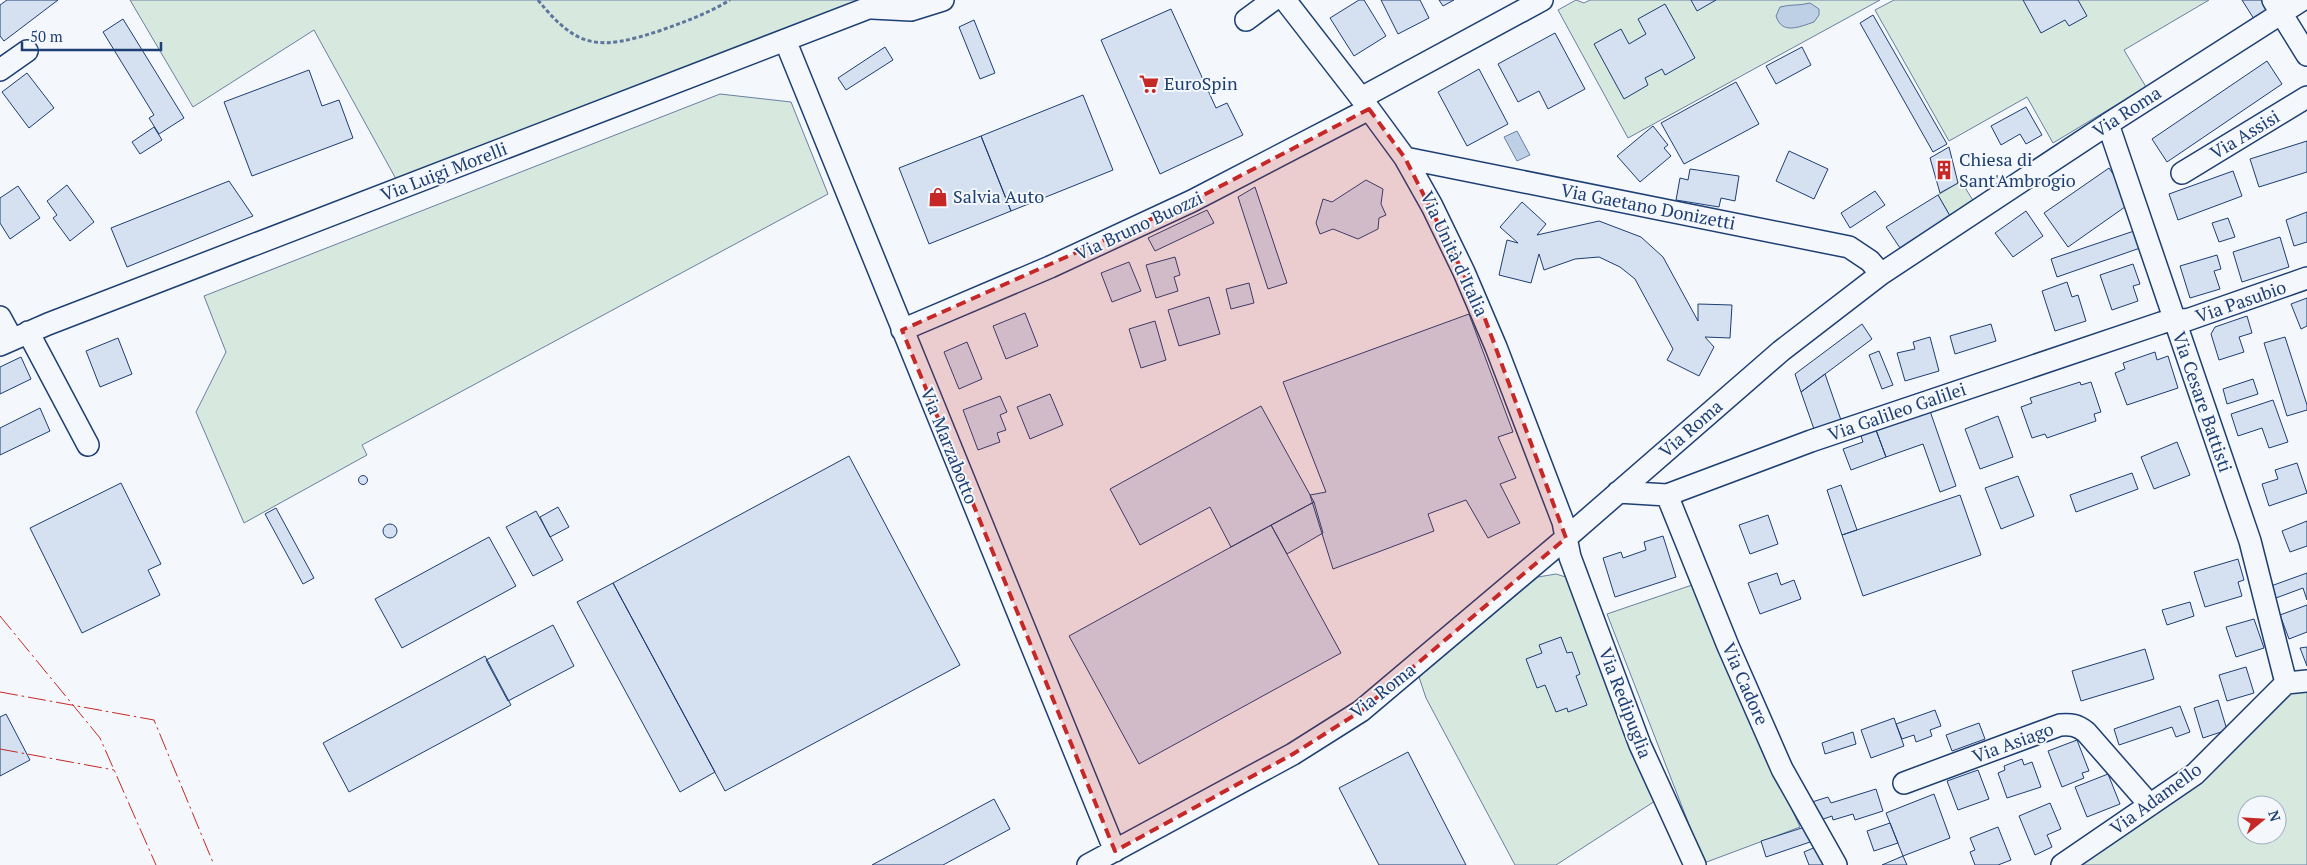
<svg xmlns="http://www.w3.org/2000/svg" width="2307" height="865" viewBox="0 0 2307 865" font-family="'PT Serif',serif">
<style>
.green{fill:#d7e8df;stroke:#687fa3;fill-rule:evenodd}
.water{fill:#bed0e5;stroke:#687fa3}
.building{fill:#d5e0f0;stroke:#1d3f73}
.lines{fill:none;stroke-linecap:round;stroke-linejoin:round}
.minor-casing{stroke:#1d3f73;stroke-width:24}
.path{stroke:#5e769c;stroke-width:3;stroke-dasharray:4 2.5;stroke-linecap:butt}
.minor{stroke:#f4f7fb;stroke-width:21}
.power{stroke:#c62828;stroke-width:1;stroke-dasharray:18 4 2.5 4;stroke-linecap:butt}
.marked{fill:#c62828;fill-opacity:0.2;stroke:#c62828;stroke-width:4;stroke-dasharray:10 6;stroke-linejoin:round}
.labels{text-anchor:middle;stroke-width:4;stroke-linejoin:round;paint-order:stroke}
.poi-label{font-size:18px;fill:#1d3f73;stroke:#f4f7fb;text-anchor:start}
.street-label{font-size:18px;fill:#1d3f73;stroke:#f4f7fb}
</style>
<rect width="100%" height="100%" fill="#f4f7fb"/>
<path class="green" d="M130,0H862L396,179L314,30L193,107Z
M1576,0L1584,3L1590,0H1880L1628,138L1558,10Z
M1894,0H2209L2124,50L2146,87L2053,143L2027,97L1949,141L1875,10Z
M720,94L791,102L828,194L362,445L367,455L244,523L196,412L226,352L204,296Z
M1961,181L1974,202L1950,216L1938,195Z
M1556,574L1569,578L1655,801L1556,865H1515L1426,698L1419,677L1538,577Z
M1695,584L1762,745L1800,827L1704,863L1607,614Z
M2307,686V865H2077L2290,688ZM2247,805H2277V835H2247Z"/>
<path class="water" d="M1810,3L1819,9V15L1814,22C1799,27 1782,35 1776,16L1780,7C1791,4 1799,6 1810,3Z
M1517,131L1530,155L1517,161L1504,137Z"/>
<path class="building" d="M7,0H58L4,41L0,36V5Z
M1359,0H1364L1386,36L1354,56L1330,18Z
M1381,0H1420L1429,18L1398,34Z
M1439,0H1454L1443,6Z
M1691,0H1716L1697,11Z
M2023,0H2078L2087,16L2069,26L2065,20L2041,33Z
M2242,0H2265L2270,8L2254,19Z
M1665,4L1695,58L1665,75L1662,69L1645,78L1648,85L1624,99L1594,44L1621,29L1629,44L1646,34L1638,19Z
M1171,9L1216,108L1227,103L1243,135L1160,174L1101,40Z
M1873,15L1947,144L1933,152L1860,23Z
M123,19L184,118L159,134L149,118L154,115L103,32Z
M974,20L995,73L980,79L959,27Z
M1555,33L1585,89L1548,109L1539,91L1518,102L1498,64Z
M885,47L893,60L846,90L838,78Z
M1802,47L1811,65L1776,84L1766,66Z
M2267,61L2282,84L2167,162L2152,139Z
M1479,69L1508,124L1467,146L1438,92Z
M309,70L322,106L339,100L353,138L252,176L224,102Z
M27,73L54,108L29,128L2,92Z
M1736,82L1759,124L1684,164L1661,123Z
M1083,95L1113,170L1011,211L981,136Z
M2026,107L2042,135L2026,144L2020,134L2001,145L1991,126Z
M1653,126L1668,145L1664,148L1671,156L1640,182L1617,156Z
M154,127L162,140L140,154L132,142Z
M981,136L1011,211L929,244L899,168Z
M2307,141V172L2259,187L2250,159Z
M1949,147L1958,183L1940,193L1930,158Z
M1789,151L1828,169L1814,199L1776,181Z
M2109,168L2132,202L2068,247L2044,213Z
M1690,169L1739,176L1735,201L1721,198L1719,207L1676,200L1680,178L1688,180Z
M2233,171L2242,196L2178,220L2169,194Z
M1366,180L1383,189L1381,204L1386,215L1379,218L1378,229L1358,239L1333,229L1320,234L1316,223L1323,199L1332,202Z
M229,181L253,216L127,267L111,228Z
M67,185L94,222L70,241L53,218L57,215L47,201Z
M18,186L40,218L10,239L0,223V198Z
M1255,187L1287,283L1268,289L1238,197Z
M1875,191L1885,205L1850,228L1841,213Z
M1938,195L1950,216L1900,248L1886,227Z
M1522,202L1546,224L1537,235L1599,221L1641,237L1663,257L1698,321V304L1732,305L1730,338L1705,337L1714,347L1699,376L1667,360L1673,349L1635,279L1620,267L1599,257L1575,259L1544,270L1539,254L1531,283L1499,275L1507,240L1518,243L1500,227Z
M1207,210L1214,223L1155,251L1148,238Z
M2026,211L2043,236L2013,257L1995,233Z
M2307,212V242L2294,246L2286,220Z
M2228,218L2235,237L2219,242L2212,223Z
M2137,230L2143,247L2057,277L2051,259Z
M2280,237L2289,267L2242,282L2233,252Z
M2217,255L2221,269L2214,271L2220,289L2190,298L2180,266Z
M1175,257L1180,275L1174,277L1178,291L1156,298L1146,265Z
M1129,262L1141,291L1112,302L1101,273Z
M2133,264L2140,284L2133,286L2138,301L2112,310L2100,275Z
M2067,282L2072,297L2078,295L2086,321L2055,331L2042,291Z
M1249,283L1254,303L1231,309L1226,289Z
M1209,297L1220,334L1179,346L1168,310Z
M2307,298V326L2301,329L2291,304Z
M1025,313L1038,346L1006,359L993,326Z
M1469,314L1513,432L1498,437L1516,478L1500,484L1520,523L1488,538L1466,500L1428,514L1434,531L1333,569L1310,495L1326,492L1283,382Z
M2247,316L2252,333L2239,337L2244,352L2219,360L2211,334L2215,327Z
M1155,321L1166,360L1141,368L1129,329Z
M1862,324L1872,339L1801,392L1795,374Z
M1991,324L1996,341L1955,354L1950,336Z
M1930,337L1939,371L1905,381L1897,353L1915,349L1913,342Z
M2285,337L2307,405V410L2287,416L2264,343Z
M118,338L132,374L100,387L86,351Z
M967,342L982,379L959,389L944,352Z
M1879,351L1893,385L1882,389L1869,355Z
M2155,352L2157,360L2168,356L2178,388L2127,405L2115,373L2125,369L2123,363Z
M21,357L31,379L0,394V367Z
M1825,374L1842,423L1815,432L1801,392Z
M2253,379L2258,394L2227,404L2223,389Z
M2080,382L2081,385L2091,382L2101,412L2094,414L2096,421L2047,438L2045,434L2032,438L2021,407L2032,403L2030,398Z
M1050,394L1063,425L1030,439L1017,407Z
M1000,396L1007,412L1000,415L1006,430L997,433L1000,442L978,450L963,410Z
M2273,400L2288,442L2269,448L2262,428L2238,436L2231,414Z
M1261,406L1314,502L1231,547L1210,507L1140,545L1110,489Z
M40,408L50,431L0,455V428Z
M1930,411L1956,486L1940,492L1923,444L1886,457L1876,430Z
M1998,416L2013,457L1980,469L1965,429Z
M1876,430L1886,457L1851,470L1843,449L1863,442L1861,436Z
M2177,442L2190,475L2154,489L2141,457Z
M849,456L960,665L725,791L613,583Z
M2297,463L2307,493L2269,506L2262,484L2278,479L2275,470Z
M2132,473L2138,489L2076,512L2070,495Z
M358.5 480a4.5 4.5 0 1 1 9 0a4.5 4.5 0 1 1-9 0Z
M2018,476L2034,516L2001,529L1985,488Z
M121,483L161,564L148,570L160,595L82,633L30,528Z
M1841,485L1857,530L1842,535L1827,490Z
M1960,495L1981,555L1863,596L1842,535Z
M1314,502L1323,533L1287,554L1271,525Z
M558,507L569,527L550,537L540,517Z
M276,508L314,578L303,584L265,514Z
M536,511L563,560L533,576L506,527Z
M1768,515L1778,544L1750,554L1739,525Z
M2307,521V546L2290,552L2282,531Z
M383 531a7 7 0 1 1 14 0a7 7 0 1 1-14 0Z
M1271,525L1341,653L1139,764L1069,636Z
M1663,536L1676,577L1615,597L1603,558L1621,552L1623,558L1646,550L1644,542Z
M489,537L516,586L402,648L375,599Z
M2238,559L2244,580L2238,582L2242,596L2205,607L2194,572Z
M1777,573L1781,585L1794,580L1801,599L1760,614L1748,583Z
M2307,573V600L2303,588L2276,598L2271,586Z
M613,583L715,772L680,792L577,602Z
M2190,602L2194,616L2167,625L2162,610Z
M2307,605V632L2289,639L2280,615Z
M2254,619L2264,648L2236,657L2226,627Z
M553,625L574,666L508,701L486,660Z
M1561,637L1567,653L1572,652L1580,674L1576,676L1587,705L1568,712L1567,708L1556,712L1545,685L1537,688L1526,659L1542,653L1539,645Z
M2307,647V666L2300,648Z
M2145,649L2154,679L2081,701L2072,671Z
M485,656L511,705L349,792L323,743Z
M2246,667L2254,693L2227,701L2219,675Z
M2218,700L2227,730L2203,738L2194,708Z
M2180,706L2190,732L2176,737L2172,727L2119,745L2114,729Z
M1935,710L1941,726L1930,730L1932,736L1916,742L1914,735L1902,739L1896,724Z
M6,714L30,760L0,776V717Z
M1894,718L1904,746L1871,758L1861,730Z
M1979,723L1985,739L1952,751L1946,735Z
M1853,732L1856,744L1825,754L1822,743Z
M2077,740L2089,771L2082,773L2084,778L2062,787L2048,751Z
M1408,752L1466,865H1379L1339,788Z
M2022,759L2024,765L2032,762L2041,787L2007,798L1998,773L2005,770L2004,766Z
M1978,770L1989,799L1958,810L1947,781Z
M2108,774L2120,804L2087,817L2075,787Z
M1876,789L1883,811L1855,820L1853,814L1833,820L1832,816L1818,821L1812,802L1828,797L1831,803Z
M1934,794L1950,838L1903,856L1886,813Z
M994,799L1010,829L943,865H872Z
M2050,803L2061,829L2047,835L2052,847L2035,855L2019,816Z
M1890,823L1898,843L1874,851L1867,831Z
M1808,826L1813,841L1766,857L1761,841Z
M1998,827L2011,860L1998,865H1975L1970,852L1975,850L1970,838Z
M1818,846L1826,865H1809L1804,852Z
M1903,856L1907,865H1882Z"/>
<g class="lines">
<defs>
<path id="minor" d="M1285,0L1361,98L1405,158L1432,206L1464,272L1496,347L1563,522L1570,557L1640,745L1695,865
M2273,0L2307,55
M872,8L911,10L943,0
M1246,20L1273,0
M785,40L1115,851
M0,70L27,51
M1361,98L1542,0
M2108,124L2250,541L2286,683
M1405,158L1849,247L1870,261L1881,274
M2182,173L2307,97
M0,317L12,339
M902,330L1050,267L1192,201L1369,109
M28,332L88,445
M0,345L48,324L889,0
M1618,492L1667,495L1811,441L2161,323L2174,319L2187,320L2307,278
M1667,495L1728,646L1782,769L1836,865
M2286,683L2307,681
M1904,783L2060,725C2071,724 2077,725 2086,732L2150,805
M1088,865L1293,754L1361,711L1566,538L1781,351L1881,274L2108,124L2302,0
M2062,865L2195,774L2286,683"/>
</defs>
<use href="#minor" class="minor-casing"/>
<path class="path" d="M538,0C578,50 600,50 659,31C684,22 707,14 730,0"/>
<use href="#minor" class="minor"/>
<path class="power" d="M0,616L100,738L156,865
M0,692L154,720L214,865
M0,749L114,770"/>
</g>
<path class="marked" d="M1369,109L1405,158L1481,308L1566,538L1361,711L1293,754L1115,851L902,330L1192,201Z"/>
<defs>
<symbol id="supermarket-bare" viewBox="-9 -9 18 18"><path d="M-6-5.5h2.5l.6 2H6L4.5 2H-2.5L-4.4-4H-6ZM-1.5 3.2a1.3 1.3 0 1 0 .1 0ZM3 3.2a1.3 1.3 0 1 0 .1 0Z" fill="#c62828" stroke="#f4f7fb" stroke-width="2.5" paint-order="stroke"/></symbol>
<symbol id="building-bare" viewBox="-9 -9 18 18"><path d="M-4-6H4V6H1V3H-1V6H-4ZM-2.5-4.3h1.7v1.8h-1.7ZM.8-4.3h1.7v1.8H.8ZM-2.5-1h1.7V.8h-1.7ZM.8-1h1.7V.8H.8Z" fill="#c62828" stroke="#f4f7fb" stroke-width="2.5" paint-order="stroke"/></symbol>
<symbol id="shop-bare" viewBox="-9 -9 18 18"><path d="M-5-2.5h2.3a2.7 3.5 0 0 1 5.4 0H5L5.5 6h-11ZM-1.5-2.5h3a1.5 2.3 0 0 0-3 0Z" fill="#c62828" stroke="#f4f7fb" stroke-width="2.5" paint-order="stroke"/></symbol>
</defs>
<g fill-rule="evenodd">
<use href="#supermarket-bare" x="1135" y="70" width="28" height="28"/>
<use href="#building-bare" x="1930" y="156" width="28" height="28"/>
<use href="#shop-bare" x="924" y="183" width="28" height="28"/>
</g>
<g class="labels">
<g class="poi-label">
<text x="1164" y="90">EuroSpin</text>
<text x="1959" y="166">Chiesa di<tspan x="1959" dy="21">Sant'Ambrogio</tspan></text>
<text x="953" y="203">Salvia Auto</text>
</g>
<g class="street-label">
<text transform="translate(2127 112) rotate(-33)" y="6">Via Roma</text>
<text transform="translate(2245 135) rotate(-31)" y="6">Via Assisi</text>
<text transform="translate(444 172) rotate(-21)" y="6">Via Luigi Morelli</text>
<text transform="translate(1648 207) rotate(11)" y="6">Via Gaetano Donizetti</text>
<text transform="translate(1139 226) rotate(-25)" y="6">Via Bruno Buozzi</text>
<text transform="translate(1454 254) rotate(65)" y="6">Via Unità d'Italia</text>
<text transform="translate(2241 302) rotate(-19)" y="6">Via Pasubio</text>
<text transform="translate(2202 402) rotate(71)" y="6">Via Cesare Battisti</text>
<text transform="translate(1897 412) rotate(-19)" y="6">Via Galileo Galilei</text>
<text transform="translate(1691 429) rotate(-41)" y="6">Via Roma</text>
<text transform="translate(949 446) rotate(68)" y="6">Via Marzabotto</text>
<text transform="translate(1745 684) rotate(66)" y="6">Via Cadore</text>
<text transform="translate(1383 691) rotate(-38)" y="6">Via Roma</text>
<text transform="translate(1625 703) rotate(69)" y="6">Via Redipuglia</text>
<text transform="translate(2013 743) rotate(-20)" y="6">Via Asiago</text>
<text transform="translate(2156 799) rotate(-36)" y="6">Via Adamello</text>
</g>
</g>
<g transform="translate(2262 820) rotate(72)"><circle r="24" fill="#f4f7fb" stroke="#9eadc5"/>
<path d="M0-4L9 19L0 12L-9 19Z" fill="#c62828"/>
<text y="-8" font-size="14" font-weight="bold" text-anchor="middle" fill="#1d3f73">N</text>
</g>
<path d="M22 42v8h139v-8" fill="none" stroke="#1d3f73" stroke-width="2.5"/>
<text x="30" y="42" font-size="15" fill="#1d3f73" stroke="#f4f7fb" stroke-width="4" paint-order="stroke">50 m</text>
</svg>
